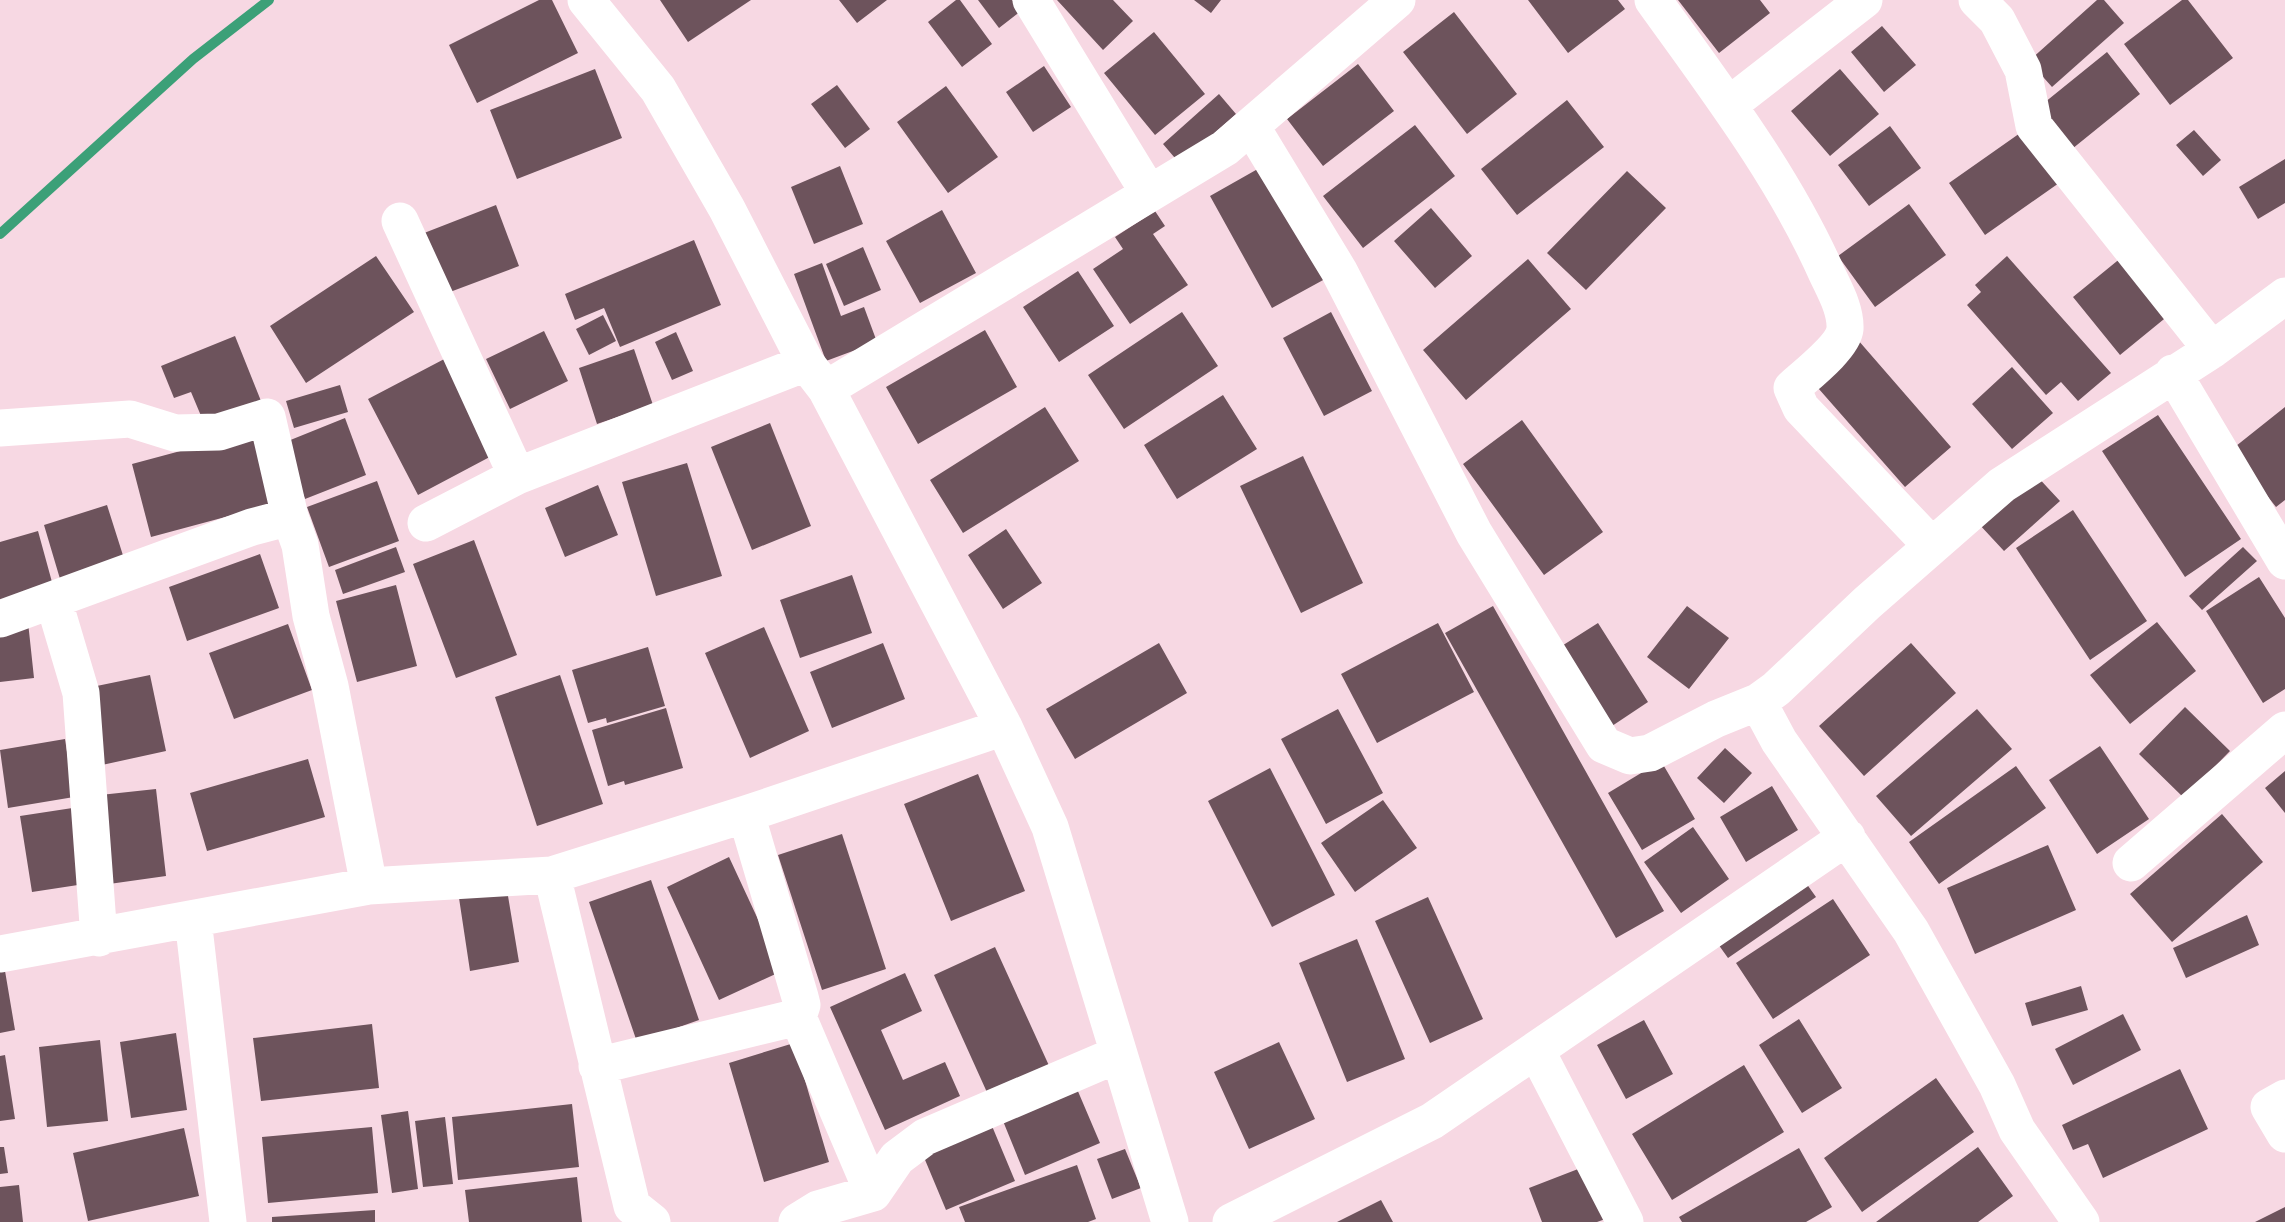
<svg xmlns="http://www.w3.org/2000/svg" width="2285" height="1222" viewBox="0 0 2285 1222" font-family="'Archivo Narrow',sans-serif">
<style>
.lines{fill:none;stroke-linecap:round;stroke-linejoin:round}
.stream{stroke:#3ca078;stroke-width:10}
.building{fill:#6d535c}
.street{stroke:#fff;stroke-width:37}
</style>
<rect width="100%" height="100%" fill="#f7d8e3"/>
<g class="lines">
<path class="stream" d="M0,234L193,59L269,0"/>
</g>
<path class="building" d="M539,0H552L578,53L477,103L449,45Z
M660,0H751L688,42Z
M839,0H887L857,23Z
M956,0H960L992,44L962,67L928,22Z
M978,0H1012L1021,11L999,28Z
M1057,0H1113L1133,21L1103,50Z
M1194,0H1221L1211,13Z
M1528,0H1618L1625,9L1568,53Z
M1678,0H1760L1770,13L1719,53Z
M2097,0H2104L2124,23L2052,87L2029,61Z
M2182,0H2188L2233,58L2170,105L2124,44Z
M1454,12L1517,94L1467,134L1403,52Z
M1882,26L1916,65L1884,92L1851,52Z
M1154,32L1205,94L1155,135L1104,73Z
M2107,52L2140,94L2072,149L2039,107Z
M1358,64L1394,111L1323,166L1287,119Z
M1044,66L1071,107L1033,132L1006,92Z
M595,69L622,138L517,179L490,110Z
M1840,69L1879,114L1830,156L1791,111Z
M837,85L870,129L845,148L811,104Z
M946,86L998,157L948,193L897,122Z
M1219,94L1236,114L1180,164L1163,144Z
M1567,100L1604,147L1517,215L1481,169Z
M1415,125L1455,176L1363,248L1323,196Z
M1890,126L1921,168L1869,206L1838,165Z
M2194,130L2221,160L2203,176L2176,145Z
M2023,131L2059,183L1985,235L1949,183Z
M2285,159V203L2258,219L2239,187Z
M840,166L863,224L814,244L791,187Z
M1263,166L1325,279L1272,308L1210,196Z
M1627,171L1666,208L1586,290L1547,253Z
M1909,204L1946,255L1875,307L1838,256Z
M496,205L519,266L442,295L419,235Z
M1431,208L1472,256L1435,288L1394,241Z
M942,210L976,273L920,303L886,241Z
M1155,211L1165,226L1153,234L1188,285L1130,324L1093,269L1123,249L1115,237Z
M694,240L721,305L620,347L604,308L575,320L565,294Z
M863,247L881,290L844,306L826,264Z
M376,256L414,312L306,383L270,326Z
M2007,256L2111,373L2078,401L2061,382L2046,395L1967,305L1981,292L1975,285Z
M2122,257L2169,315L2120,355L2073,297Z
M1528,259L1571,309L1466,400L1423,350Z
M822,263L841,316L864,307L877,342L826,361L794,274Z
M1078,271L1114,326L1059,362L1023,307Z
M1182,312L1218,366L1124,429L1088,375Z
M1331,312L1372,391L1324,416L1283,338Z
M603,315L616,341L589,355L576,329Z
M985,330L1017,387L918,444L886,387Z
M544,331L568,381L510,409L486,359Z
M676,332L693,371L672,380L655,342Z
M235,336L261,401L204,423L191,392L174,398L161,366Z
M1858,340L1951,447L1905,487L1811,380Z
M634,349L653,405L597,424L579,368Z
M450,356L501,451L418,495L368,399Z
M2012,367L2053,413L2012,449L1972,404Z
M340,385L348,412L294,428L286,401Z
M1223,395L1257,449L1177,499L1144,445Z
M1045,407L1079,461L963,533L930,480Z
M2285,407V500L2276,507L2231,450Z
M2158,415L2241,539L2185,577L2102,451Z
M345,418L366,475L305,499L283,443Z
M1522,420L1603,532L1544,575L1463,464Z
M770,423L811,526L752,550L711,447Z
M255,431L274,504L151,537L132,464Z
M1303,456L1363,583L1301,613L1240,486Z
M687,463L722,576L656,596L622,482Z
M2034,473L2060,501L2004,551L1978,523Z
M377,481L399,541L329,567L307,507Z
M598,485L618,535L565,557L545,508Z
M107,505L127,568L63,589L44,525Z
M2073,510L2147,621L2090,660L2016,548Z
M1006,529L1042,583L1003,609L968,555Z
M38,531L55,593L0,609V542Z
M474,540L517,655L456,678L413,564Z
M396,547L405,572L343,594L335,570Z
M2243,547L2257,561L2202,610L2189,596Z
M260,554L279,608L187,641L169,587Z
M852,575L872,633L800,658L780,600Z
M2259,577L2285,618V689L2263,703L2206,611Z
M396,585L417,666L357,682L336,601Z
M1493,606L1664,911L1616,938L1445,633Z
M1687,606L1729,638L1689,689L1647,657Z
M28,622L34,678L0,682V625Z
M2157,622L2196,671L2130,724L2090,675Z
M1438,623L1474,692L1377,743L1341,674Z
M1598,623L1648,702L1609,728L1557,649Z
M288,624L312,690L234,719L209,653Z
M764,627L809,731L750,758L705,653Z
M883,643L905,699L832,728L810,672Z
M1159,643L1187,693L1075,759L1046,709Z
M1911,643L1956,693L1864,776L1819,726Z
M648,647L665,706L607,723L606,718L588,723L572,670Z
M150,675L166,751L102,765L87,688Z
M560,675L603,804L537,826L495,697Z
M2185,707L2230,751L2184,798L2139,754Z
M666,708L683,768L625,785L624,781L608,786L592,730Z
M1338,709L1383,793L1326,824L1281,739Z
M1977,709L2012,749L1911,836L1876,796Z
M65,739L74,797L8,808L0,750Z
M2100,746L2149,819L2097,854L2049,780Z
M1725,748L1752,773L1724,803L1697,778Z
M308,759L325,817L207,851L190,793Z
M1661,761L1695,819L1642,850L1608,793Z
M2016,766L2046,808L1939,884L1909,842Z
M1270,768L1335,895L1272,927L1208,801Z
M2285,771V813L2265,788Z
M978,774L1025,891L951,921L904,804Z
M1772,786L1798,830L1746,862L1720,817Z
M156,789L166,876L102,885L91,796Z
M1383,800L1417,848L1355,892L1321,843Z
M79,807L91,883L32,892L20,816Z
M2222,814L2263,862L2172,942L2130,894Z
M1693,827L1729,879L1681,913L1644,862Z
M842,834L886,969L822,990L778,855Z
M2048,845L2076,910L1975,954L1947,888Z
M729,857L782,971L719,1000L667,887Z
M1801,876L1816,897L1728,958L1713,937Z
M651,880L699,1020L637,1042L589,902Z
M507,890L519,962L470,971L459,898Z
M1428,897L1483,1019L1430,1043L1375,921Z
M1833,899L1870,955L1773,1019L1736,963Z
M2247,915L2259,945L2186,978L2173,948Z
M1357,939L1405,1059L1347,1082L1299,963Z
M995,947L1051,1070L990,1099L934,975Z
M3,959L15,1030L0,1033V960Z
M905,973L922,1011L881,1030L903,1080L945,1062L960,1096L885,1130L830,1007Z
M2081,986L2088,1010L2032,1026L2025,1003Z
M2123,1014L2141,1050L2073,1085L2055,1049Z
M1799,1019L1842,1088L1802,1113L1759,1045Z
M1644,1020L1673,1074L1626,1099L1597,1045Z
M372,1024L379,1088L261,1101L253,1038Z
M176,1033L187,1110L131,1118L120,1042Z
M100,1040L108,1121L47,1127L39,1047Z
M1279,1042L1315,1119L1249,1149L1214,1072Z
M794,1043L829,1162L764,1182L729,1063Z
M5,1055L15,1119L0,1121V1056Z
M1744,1065L1784,1132L1672,1200L1632,1134Z
M2180,1069L2208,1129L2103,1178L2088,1144L2073,1150L2062,1125Z
M1936,1078L1974,1132L1862,1212L1824,1158Z
M1077,1089L1100,1143L1025,1175L1003,1121Z
M572,1104L579,1167L458,1180L452,1117Z
M408,1111L418,1189L392,1193L381,1115Z
M445,1117L453,1184L423,1187L415,1121Z
M992,1126L1015,1181L946,1210L923,1155Z
M372,1127L378,1193L268,1203L262,1137Z
M184,1128L199,1196L88,1221L73,1153Z
M0,1147H4L8,1173L0,1174Z
M1978,1147L2013,1196L1978,1222H1876Z
M1799,1148L1832,1207L1806,1222H1682L1679,1217Z
M1125,1149L1141,1188L1112,1199L1097,1159Z
M1591,1164L1611,1217L1597,1222H1542L1529,1188Z
M1077,1165L1096,1219L1088,1222H965L959,1207Z
M577,1177L582,1222H469L465,1190Z
M19,1185L23,1222H0V1187Z
M1381,1200L1393,1222H1337Z
M2285,1207V1222H2255Z
M375,1210V1222H272V1217Z"/>
<g class="lines">
<path class="street" d="M586,0L658,89L727,209L806,363L826,389L1004,727L1050,827L1170,1222
M1031,0L1149,193
M1653,0C1716,88 1783,175 1827,274C1835,291 1846,310 1845,329C1843,347 1805,376 1792,388L1801,408L1932,546
M1977,0L1997,20L2023,70L2034,126L2212,350
M1729,105L1864,0
M1251,126L1339,271L1474,533L1604,745L1630,756L1650,753L1716,719L1758,702L1776,689L1867,603L2002,485L2212,350L2285,296
M400,221L517,476
M2173,373L2285,561
M826,389L1225,148L1397,0
M0,428L130,419L175,433L219,432L267,417L290,517L300,545L311,616L330,686L369,886
M426,523L517,476L806,363
M54,602L81,693L99,938
M0,619L252,527L290,517
M1758,702L1779,741L1911,931L1997,1085L2017,1130L2081,1222
M746,814L800,997L802,1005L798,1017L873,1193
M2131,863L2285,730
M552,875L632,1206L652,1222
M193,919L228,1222
M0,954L369,886L552,875L746,814L1004,727
M1536,1050L1625,1222
M597,1066L798,1017
M2285,1098L2269,1107L2285,1134
M797,1222L818,1209L873,1193L897,1158L925,1137L1119,1054
M1231,1222L1432,1121L1847,837"/>
</g>
</svg>
